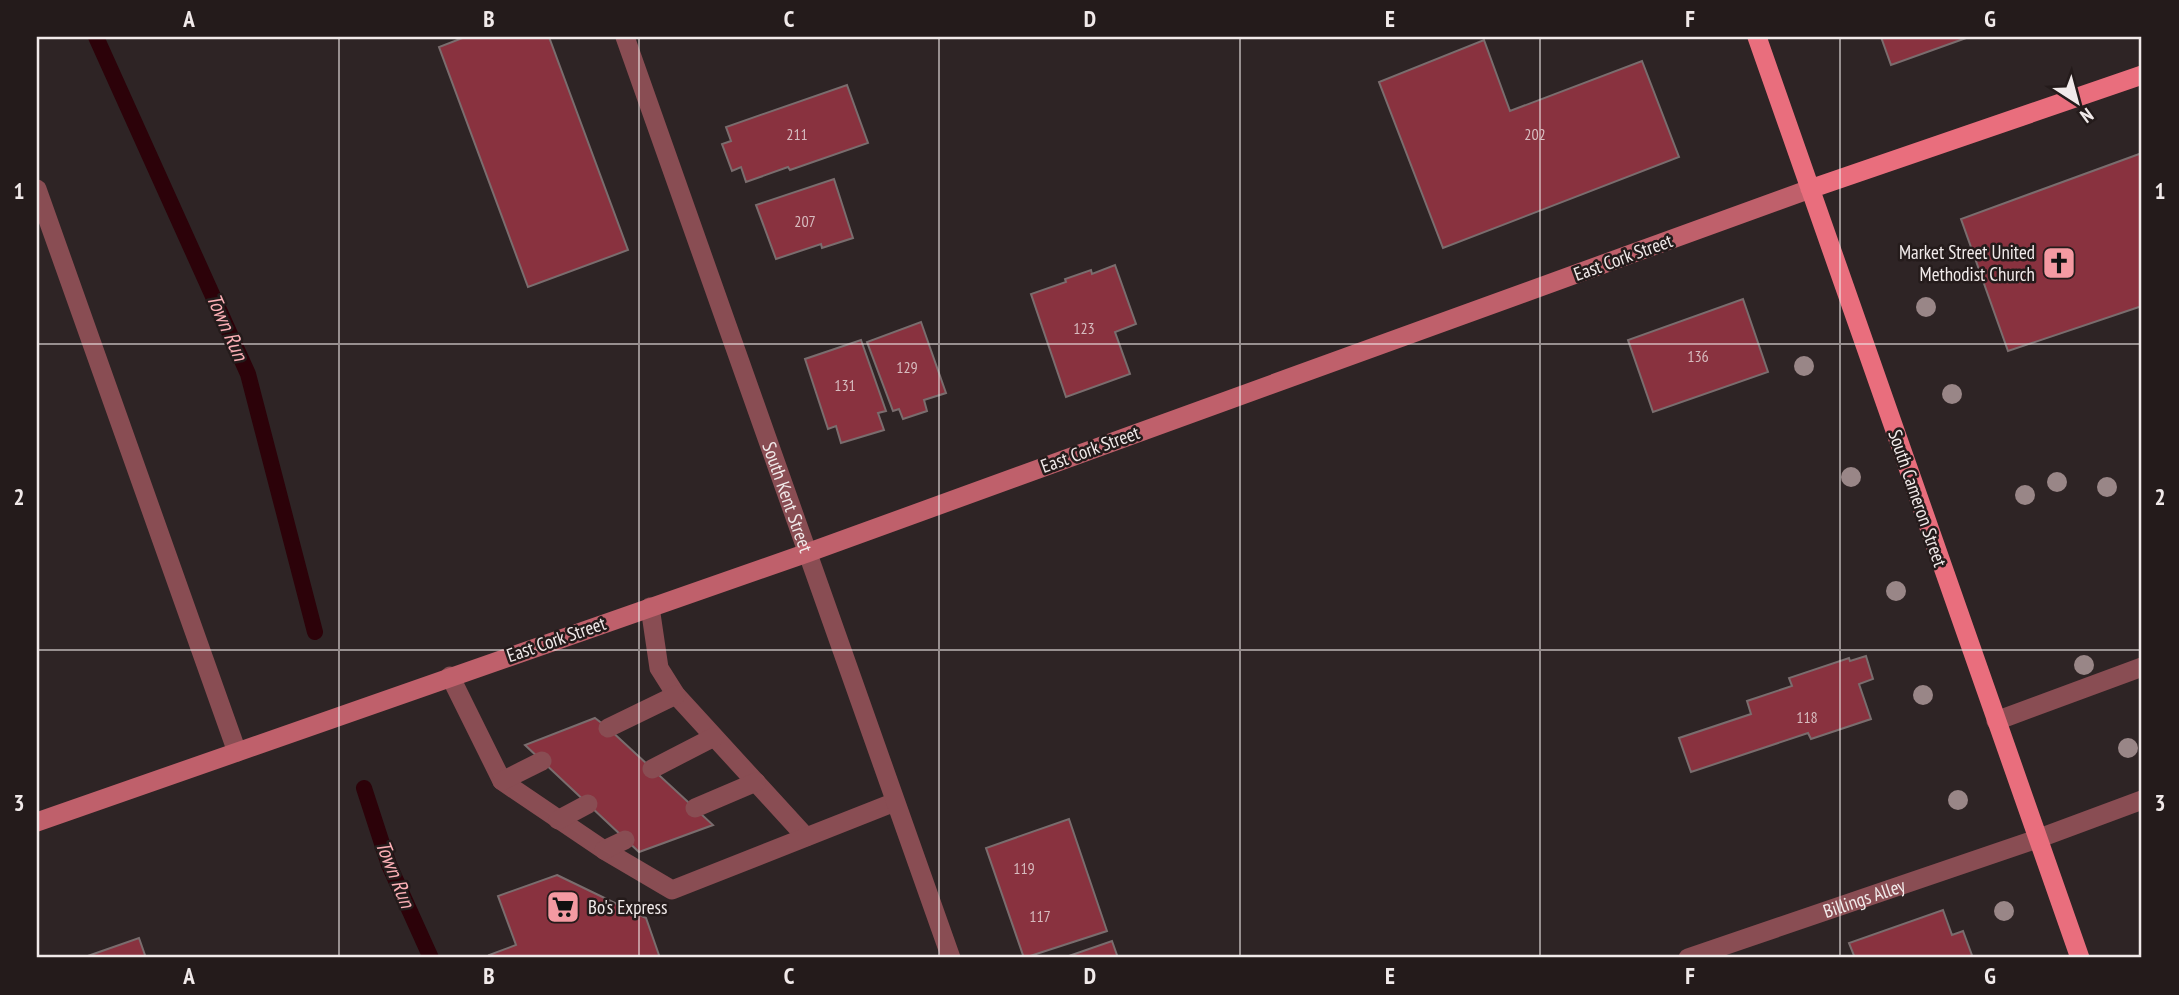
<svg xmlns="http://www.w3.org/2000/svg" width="2179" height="995" viewBox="0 0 2179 995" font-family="'PT Sans Narrow',sans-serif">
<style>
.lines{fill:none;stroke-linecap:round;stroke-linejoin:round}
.stream{stroke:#2c0209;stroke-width:16}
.building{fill:#89323f;stroke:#7a6d6e;stroke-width:2}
.service{stroke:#894d53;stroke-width:19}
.tertiary{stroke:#894d53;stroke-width:19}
.secondary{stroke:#bf606b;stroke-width:19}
.primary{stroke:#e96e7d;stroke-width:19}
.tree{fill:#998687}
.grid{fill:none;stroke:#f1eaea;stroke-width:2;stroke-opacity:0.55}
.labels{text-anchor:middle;stroke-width:5;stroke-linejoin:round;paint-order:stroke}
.number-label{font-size:16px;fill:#d7bcbf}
.poi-label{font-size:19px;fill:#f1eaea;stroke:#241b1b;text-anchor:end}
.street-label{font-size:19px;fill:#f1eaea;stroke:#241b1b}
.water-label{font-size:21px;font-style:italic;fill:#fcb0b6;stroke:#241b1b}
.neatline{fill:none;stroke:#f1eaea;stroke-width:2.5}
.grid-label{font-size:23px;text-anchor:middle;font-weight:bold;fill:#f1eaea}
</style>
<rect width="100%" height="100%" fill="#2e2425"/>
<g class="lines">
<path class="stream" d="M96,37L248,374L315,632
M364,788L389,865L431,958"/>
</g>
<path class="building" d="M465,37H549L628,250L528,287L439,47Z
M1881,37H1969L1891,65Z
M1484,40L1510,111L1642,61L1679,157L1443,248L1379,82Z
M847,85L868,143L790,170L788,167L746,182L741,167L732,171L722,144L731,141L726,127Z
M2142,153V306L2008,351L1961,219Z
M834,179L853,238L822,248L821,244L776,259L756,205Z
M1115,265L1136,324L1115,332L1130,374L1066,397L1031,294L1066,282L1065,279L1091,270L1092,274Z
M1743,299L1768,372L1653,412L1628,340Z
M921,322L946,393L924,400L927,411L903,419L899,409L893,411L867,342Z
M861,340L886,411L878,413L884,430L841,443L836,426L828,429L805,359Z
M1866,656L1873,679L1859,684L1871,719L1811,739L1808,733L1691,772L1679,738L1751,714L1747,701L1792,686L1789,678L1849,658L1850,661Z
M595,718L608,728L713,825L639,852L525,745Z
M1069,819L1107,931L1024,958L986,848Z
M557,875L646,918L660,958H490L489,955L516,945L498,896Z
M1943,910L1952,935L1963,931L1973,958H1855L1849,943Z
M139,938L146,958H82Z
M1112,941L1118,958H1063Z"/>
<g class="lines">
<g class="service">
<path d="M37,189L237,752"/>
<path d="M650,607L659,668L676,695L806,837"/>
<path d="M450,676L502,781L604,850L672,890L895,802"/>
<path d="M1996,721L2142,667"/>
<path d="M608,728L676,695"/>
<path d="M652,769L714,737"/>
<path d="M502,781L542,761"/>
<path d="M695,808L756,782"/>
<path d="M558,820L588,804"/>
<path d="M604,850L625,840"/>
<path id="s1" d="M1688,958L2037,839L2142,800"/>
</g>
<path class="tertiary" id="s2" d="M625,37L951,958"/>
<path class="secondary" d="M37,822L807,553L1810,189"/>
<path class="primary" d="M1757,37L2080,958
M1810,189L2142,75"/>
</g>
<g class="tree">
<circle cx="1926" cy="307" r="10"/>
<circle cx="1804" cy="366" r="10"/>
<circle cx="1952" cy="394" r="10"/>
<circle cx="1851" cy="477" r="10"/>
<circle cx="2057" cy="482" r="10"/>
<circle cx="2107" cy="487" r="10"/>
<circle cx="2025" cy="495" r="10"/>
<circle cx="1896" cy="591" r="10"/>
<circle cx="2084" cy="665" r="10"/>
<circle cx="1923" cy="695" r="10"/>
<circle cx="2128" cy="748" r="10"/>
<circle cx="1958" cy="800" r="10"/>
<circle cx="2004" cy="911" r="10"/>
</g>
<path class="grid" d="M339,37V958M639,37V958M939,37V958M1240,37V958M1540,37V958M1840,37V958M37,344H2142M37,650H2142"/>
<defs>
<symbol id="church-square" viewBox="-11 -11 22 22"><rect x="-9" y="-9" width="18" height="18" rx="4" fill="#f49aa2" stroke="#241b1b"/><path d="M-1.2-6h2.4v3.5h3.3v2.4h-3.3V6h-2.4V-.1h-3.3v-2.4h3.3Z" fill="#111"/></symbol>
<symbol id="supermarket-square" viewBox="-11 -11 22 22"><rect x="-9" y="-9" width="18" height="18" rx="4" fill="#f49aa2" stroke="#241b1b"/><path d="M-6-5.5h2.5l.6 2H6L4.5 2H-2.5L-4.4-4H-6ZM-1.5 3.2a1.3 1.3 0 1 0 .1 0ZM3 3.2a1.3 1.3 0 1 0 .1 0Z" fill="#111"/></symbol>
</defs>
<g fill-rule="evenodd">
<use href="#church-square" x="2040" y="244" width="38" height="38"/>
<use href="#supermarket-square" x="544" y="888" width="38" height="38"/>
</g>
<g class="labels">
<g class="number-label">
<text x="797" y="140">211</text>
<text x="1535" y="140">202</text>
<text x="805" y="227">207</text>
<text x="1084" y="334">123</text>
<text x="1698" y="362">136</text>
<text x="907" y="373">129</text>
<text x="845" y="391">131</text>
<text x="1807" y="723">118</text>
<text x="1024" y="874">119</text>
<text x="1040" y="922">117</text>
</g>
<g class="poi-label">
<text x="2035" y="259">Market Street United<tspan x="2035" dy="22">Methodist Church</tspan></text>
<text x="588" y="914" text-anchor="start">Bo's Express</text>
</g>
<g class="street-label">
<text transform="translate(1623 257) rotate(-20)" y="7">East Cork Street</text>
<text transform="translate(1090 449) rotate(-20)" y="7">East Cork Street</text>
<text dy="7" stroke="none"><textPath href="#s2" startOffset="488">South Kent Street</textPath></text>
<text transform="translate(1918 498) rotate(71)" y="7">South Cameron Street</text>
<text transform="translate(556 639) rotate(-19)" y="7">East Cork Street</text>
<text dy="7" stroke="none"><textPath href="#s1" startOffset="186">Billings Alley</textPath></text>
</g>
<g class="water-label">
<text transform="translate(227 327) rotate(66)" y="7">Town Run</text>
<text transform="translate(395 874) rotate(68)" y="7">Town Run</text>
</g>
</g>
<rect width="2179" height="995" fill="none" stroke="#241b1b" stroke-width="77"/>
<g transform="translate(2077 102) rotate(144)" stroke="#241b1b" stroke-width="5" paint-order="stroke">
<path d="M0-5L12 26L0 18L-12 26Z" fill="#f1eaea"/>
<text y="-10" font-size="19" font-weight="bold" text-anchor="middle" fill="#f1eaea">N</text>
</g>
<rect x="38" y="38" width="2102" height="918" class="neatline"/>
<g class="grid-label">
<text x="189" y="27">A</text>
<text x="489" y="27">B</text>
<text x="789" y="27">C</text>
<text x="1090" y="27">D</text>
<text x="1390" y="27">E</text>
<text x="1690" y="27">F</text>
<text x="1990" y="27">G</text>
<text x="19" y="199">1</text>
<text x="2160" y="199">1</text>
<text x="19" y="505">2</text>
<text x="2160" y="505">2</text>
<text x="19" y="811">3</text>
<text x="2160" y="811">3</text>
<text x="189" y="984">A</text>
<text x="489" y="984">B</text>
<text x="789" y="984">C</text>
<text x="1090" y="984">D</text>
<text x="1390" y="984">E</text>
<text x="1690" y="984">F</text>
<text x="1990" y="984">G</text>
</g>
</svg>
